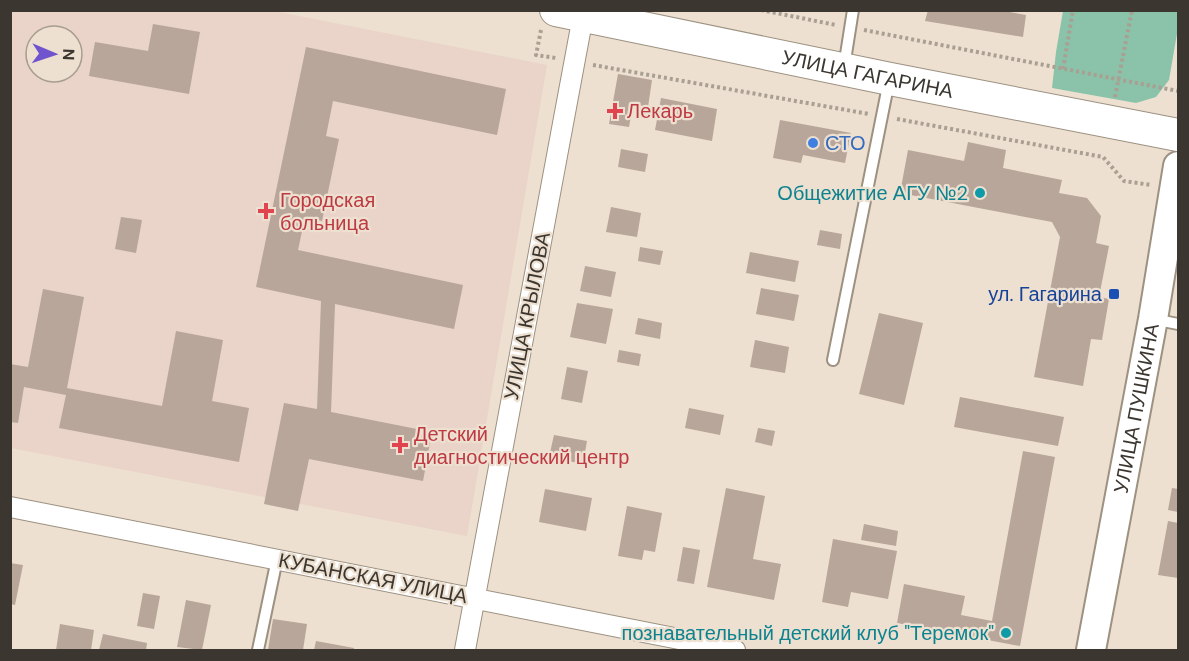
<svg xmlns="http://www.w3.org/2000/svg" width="1189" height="661" viewBox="0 0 1189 661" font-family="'DM Sans',sans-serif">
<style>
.medical{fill:#ead3c8;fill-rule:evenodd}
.green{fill:#8ac3a9}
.building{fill:#b7a699}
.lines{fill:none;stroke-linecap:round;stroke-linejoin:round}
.lane-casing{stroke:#9d9181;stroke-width:14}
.street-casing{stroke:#9d9181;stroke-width:22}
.secondary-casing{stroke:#9d9181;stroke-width:32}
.primary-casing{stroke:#9d9181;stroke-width:34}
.path{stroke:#a99f93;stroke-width:4;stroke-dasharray:3 3;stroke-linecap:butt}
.lane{stroke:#fff;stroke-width:10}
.street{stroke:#fff;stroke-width:20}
.secondary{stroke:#fff;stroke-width:28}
.primary{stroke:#fff;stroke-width:32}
.health-dot{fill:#e0444e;stroke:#ede0d0;stroke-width:2}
.shop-dot{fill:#3f7fe0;stroke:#ede0d0;stroke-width:2}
.culture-dot{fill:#0f9aa8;stroke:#ede0d0;stroke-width:2}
.transit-dot{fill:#1a4fb4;stroke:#ede0d0;stroke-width:2}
.labels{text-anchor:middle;stroke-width:4.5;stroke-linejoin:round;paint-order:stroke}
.street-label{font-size:20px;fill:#3b3630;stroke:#ede0d0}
.health-label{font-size:20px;fill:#be3a42;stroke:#ede0d0;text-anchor:start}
.shop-label{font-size:20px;fill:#366cbe;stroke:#ede0d0;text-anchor:start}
.culture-label{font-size:20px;fill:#0d838f;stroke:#ede0d0;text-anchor:end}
.transit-label{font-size:20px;fill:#164399;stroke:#ede0d0;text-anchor:end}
</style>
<rect width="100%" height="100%" fill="#ede0d0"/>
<path class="medical" d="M10,11H274L547,65L467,536L11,448ZM36,36H72V72H36Z"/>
<path class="green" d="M1063,11H1178V28L1169,80L1156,97L1136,103L1052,88L1056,52Z"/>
<path class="building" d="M928,10H998L1026,15L1023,37L925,21Z
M153,24L200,32L189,94L89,76L95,42L148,51Z
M306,47L506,89L497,135L333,101L326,136L339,139L322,221L305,217L298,250L463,285L454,329L335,304L331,412L432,432L423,481L309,459L298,511L264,504L284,403L317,409L321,301L256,287Z
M618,74L652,80L648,107L633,104L629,127L609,124Z
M661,98L717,109L712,141L655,130Z
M780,120L851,133L845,163L803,155L801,163L773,158Z
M968,142L1006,150L1003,168L1062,180L1059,193L1087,198L1101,216L1096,243L1109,246L1099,297L1109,299L1102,340L1091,339L1083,386L1034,377L1060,237L1052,222L900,193L908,150L964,161Z
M621,149L648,154L645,172L618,167Z
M611,207L641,213L637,237L606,232Z
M121,217L142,220L136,253L115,249Z
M820,230L842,234L840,249L817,245Z
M640,247L663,251L660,265L638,261Z
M750,252L799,261L795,282L746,273Z
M585,266L616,272L611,297L580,291Z
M761,288L799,295L794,321L756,314Z
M43,289L84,297L67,388L162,406L176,331L223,340L212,401L249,408L239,462L59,428L66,395L24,387L18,423L10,422V364L28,367Z
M577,303L613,309L606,344L570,337Z
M879,313L923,323L904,405L859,394Z
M638,318L662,323L660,339L635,334Z
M755,340L789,347L785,373L750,367Z
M619,350L641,354L639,366L617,362Z
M567,367L588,371L582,403L561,399Z
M960,397L1064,417L1058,446L954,427Z
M689,408L724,415L720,435L685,428Z
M758,428L775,431L772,446L755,442Z
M554,435L587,441L583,464L549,457Z
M1023,451L1055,457L1020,646L897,623L904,584L965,596L961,615L992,621Z
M726,488L765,496L753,559L781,564L774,600L707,587Z
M1172,488L1178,489V512L1168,510Z
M545,489L592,498L586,531L539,522Z
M627,506L662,513L655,552L644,550L642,560L618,556Z
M1168,521L1178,523V578L1158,575Z
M864,524L898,531L896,546L861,540Z
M833,539L897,551L888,599L851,592L848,607L822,602Z
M683,547L700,550L694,584L677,581Z
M10,563L23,565L15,605L10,604Z
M143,593L160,596L154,629L137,626Z
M186,600L211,605L202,650L177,647Z
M273,619L307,624L303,650H268Z
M60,624L94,630L91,650H56Z
M103,634L147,643L146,650H99Z
M316,641L354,648V650H314Z"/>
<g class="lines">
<defs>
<path id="lane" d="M844,67L853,10
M1153,319L1178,324
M833,360L889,81
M258,650L277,559"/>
<path id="street" d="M10,507L735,650
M465,650L583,16"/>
<g id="secondary">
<path id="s1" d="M1091,650L1153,319L1178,166"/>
</g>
<g id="primary">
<path id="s2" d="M556,10L890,79L1178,135"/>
</g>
</defs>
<use href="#lane" class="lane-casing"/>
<use href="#street" class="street-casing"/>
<use href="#secondary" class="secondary-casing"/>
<use href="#primary" class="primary-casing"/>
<path class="path" d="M761,10L836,25
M541,30L536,55L556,58
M864,30L1178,91
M593,65L869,114
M1063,69L1073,10
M1115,97L1132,10
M897,119L1103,157L1124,181L1151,185"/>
<use href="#lane" class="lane"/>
<use href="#street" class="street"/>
<use href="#secondary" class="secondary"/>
<use href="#primary" class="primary"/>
</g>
<g class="health-dot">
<path d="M612 102h6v6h6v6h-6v6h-6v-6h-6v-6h6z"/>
<path d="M263 202h6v6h6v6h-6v6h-6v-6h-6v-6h6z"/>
<path d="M397 436h6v6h6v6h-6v6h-6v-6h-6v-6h6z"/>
</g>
<circle class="shop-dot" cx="813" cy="143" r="6"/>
<g class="culture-dot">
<circle cx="980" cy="193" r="6"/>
<circle cx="1006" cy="633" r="6"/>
</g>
<rect class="transit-dot" x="1108" y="288" width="12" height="12" rx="3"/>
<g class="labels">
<g class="street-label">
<text dy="7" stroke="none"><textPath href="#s2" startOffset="318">УЛИЦА ГАГАРИНА</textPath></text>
<text transform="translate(527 316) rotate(-79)" y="7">УЛИЦА КРЫЛОВА</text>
<text dy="7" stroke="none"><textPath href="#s1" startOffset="246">УЛИЦА ПУШКИНА</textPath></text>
<text transform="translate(373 578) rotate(11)" y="7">КУБАНСКАЯ УЛИЦА</text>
</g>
<g class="health-label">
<text x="627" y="118">Лекарь</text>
<text x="280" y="207">Городская<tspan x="280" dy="23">больница</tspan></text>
<text x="414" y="441">Детский<tspan x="414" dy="23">диагностический центр</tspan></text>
</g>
<g class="shop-label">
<text x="825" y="150">СТО</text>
</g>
<g class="culture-label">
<text x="968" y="200">Общежитие АГУ №2</text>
<text x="994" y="640">познавательный детский клуб "Теремок"</text>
</g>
<g class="transit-label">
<text x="1102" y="301">ул. Гагарина</text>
</g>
</g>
<rect width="1189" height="661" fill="none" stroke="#3b3630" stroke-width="24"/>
<g transform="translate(54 54) rotate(92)"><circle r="28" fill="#ede0d0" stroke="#a69c90" stroke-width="1.5"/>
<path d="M0-4.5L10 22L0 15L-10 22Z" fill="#7054ce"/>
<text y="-9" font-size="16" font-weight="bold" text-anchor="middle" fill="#3b3630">N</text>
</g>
</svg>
